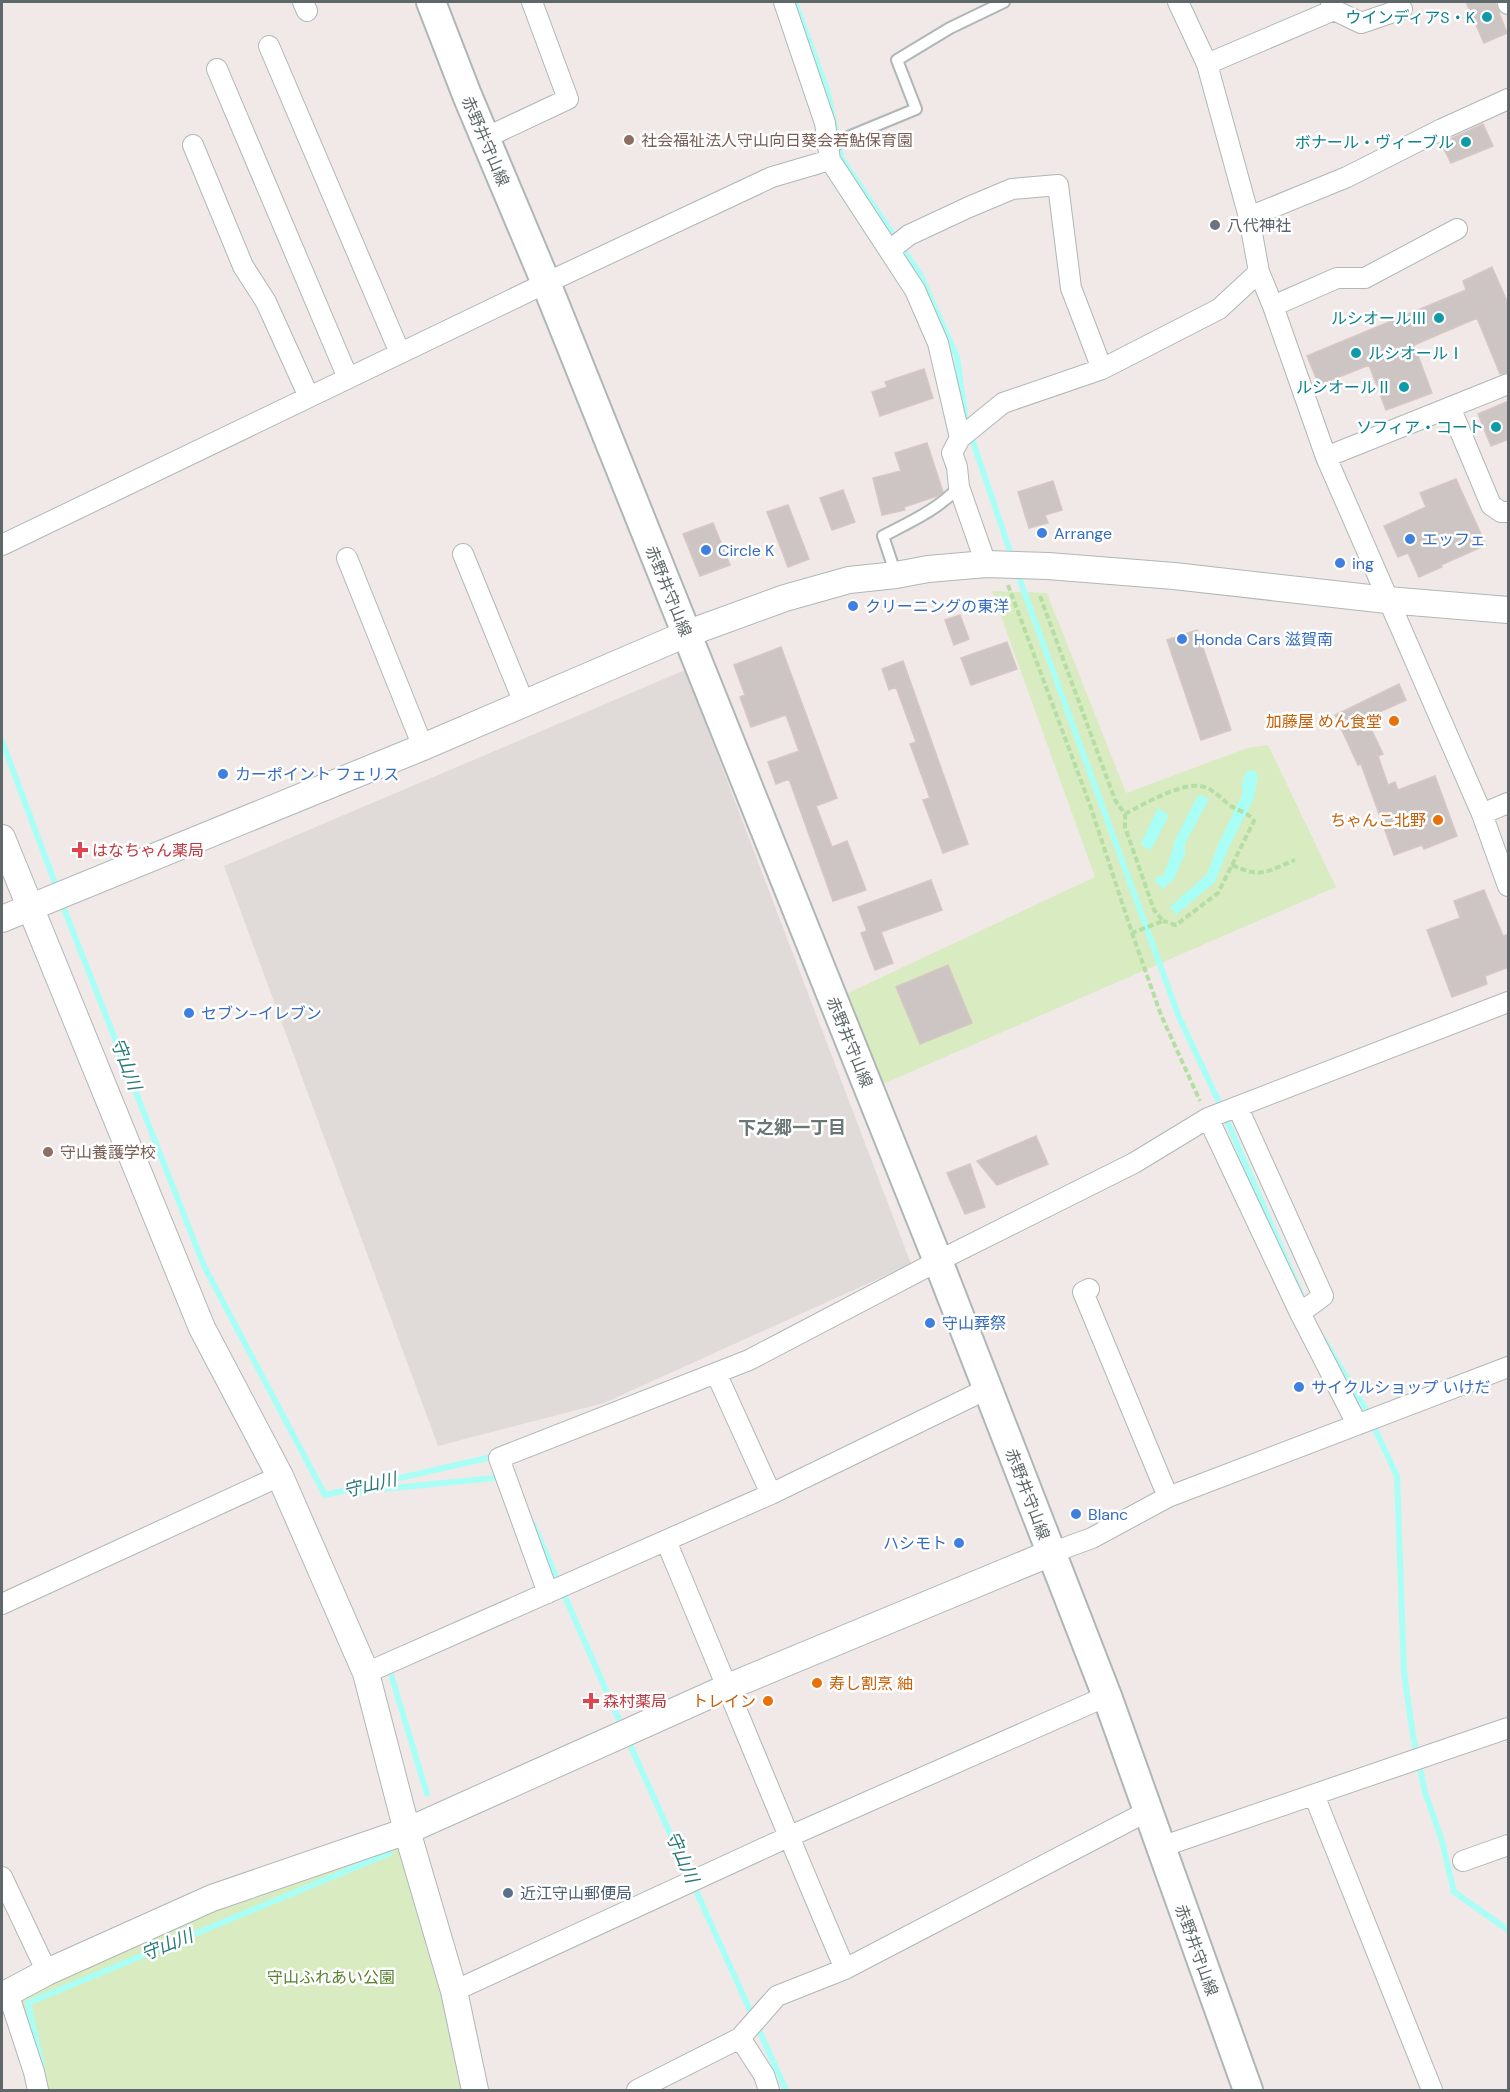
<svg xmlns="http://www.w3.org/2000/svg" width="1510" height="2092" viewBox="0 0 1510 2092" font-family="'DM Sans','Noto Sans JP',sans-serif">
<style>
.industrial{fill:#e0dad9}
.green{fill:#d8ebc1}
.water{fill:#a9fff6}
.lines{fill:none;stroke-linecap:round;stroke-linejoin:round}
.stream{stroke:#a9fff6;stroke-width:6}
.building{fill:#cdc5c3;stroke:#d7c7c4;stroke-width:1.5}
.service-casing{stroke:#afb7b7;stroke-width:14}
.minor-casing{stroke:#afb7b7;stroke-width:22}
.tertiary-casing{stroke:#afb7b7;stroke-width:28}
.secondary-casing{stroke:#aeb7b8;stroke-width:32}
.path{stroke:#b4dea3;stroke-width:4;stroke-dasharray:6 3;stroke-linecap:butt}
.service{stroke:#fff;stroke-width:10}
.minor{stroke:#fff;stroke-width:20}
.tertiary{stroke:#fff;stroke-width:26}
.secondary{stroke:#fff;stroke-width:28}
.culture-dot{fill:#0f9aa8;stroke:#fff;stroke-width:2}
.education-dot{fill:#8d6e63;stroke:#fff;stroke-width:2}
.worship-dot{fill:#6b7280;stroke:#fff;stroke-width:2}
.shop-dot{fill:#3f7fe0;stroke:#fff;stroke-width:2}
.food-dot{fill:#e8710a;stroke:#fff;stroke-width:2}
.health-dot{fill:#e0444e;stroke:#fff;stroke-width:2}
.service-dot{fill:#5c6f8a;stroke:#fff;stroke-width:2}
.labels{text-anchor:middle;stroke-width:5;stroke-linejoin:round;paint-order:stroke}
.culture-label{font-size:16px;fill:#0d838f;stroke:#fff;text-anchor:end}
.education-label{font-size:16px;fill:#785e54;stroke:#fff;text-anchor:start}
.street-label{font-size:16px;fill:#5e6868;stroke:#fff}
.worship-label{font-size:16px;fill:#5b616d;stroke:#fff;text-anchor:start}
.shop-label{font-size:16px;fill:#366cbe;stroke:#fff;text-anchor:start}
.food-label{font-size:16px;fill:#c56008;stroke:#fff;text-anchor:end}
.health-label{font-size:16px;fill:#be3a42;stroke:#fff;text-anchor:start}
.service-label{font-size:16px;fill:#4e5e75;stroke:#fff;text-anchor:start}
.park-label{font-size:16px;fill:#56802c;stroke:#fff}
.water-label{font-size:18px;font-style:italic;fill:#2a7a77;stroke:#fff}
.neighbourhood-label{font-size:18px;font-weight:bold;fill:#6a7575;stroke:#fff}
</style>
<rect width="100%" height="100%" fill="#f1e9e7"/>
<path class="industrial" d="M685,670L911,1264L604,1403L438,1446L224,866Z"/>
<path class="green" d="M992,591L1047,593L1126,793L1248,748L1268,745L1336,887L883,1084L846,994L1095,877Z
M407,1831L475,2090H31L8,1993Z"/>
<path class="water" d="M1250,770L1254,771L1258,775L1254,798L1229,847L1215,882L1176,915L1170,907L1207,874L1218,845L1243,793C1241,785 1242,775 1250,770Z
M1201,795L1209,799L1185,844V854L1174,879L1163,889L1155,881L1156,878L1164,874L1172,852L1174,842L1197,797Z
M1158,808L1169,815L1151,850L1141,845V843Z"/>
<g class="lines">
<path class="stream" d="M795,2L827,90L842,159L921,276L957,357L966,421L1013,560
M1017,572L1179,1017L1218,1100L1301,1294
M2,741L58,891
M61,901L204,1266L325,1495L496,1456
M1324,1340L1365,1408L1397,1476L1404,1673L1413,1736L1425,1792L1442,1841L1454,1892L1508,1930
M353,1492L504,1477
M533,1524L623,1729
M390,1671L427,1794
M627,1738L786,2090
M42,2066L28,2003L390,1853"/>
</g>
<path class="building" d="M1466,2H1495L1507,33L1484,43Z
M1483,124L1493,146L1451,163L1441,143Z
M1492,267L1509,306V372L1500,374L1477,318L1414,345L1432,393L1386,410L1369,365L1319,385L1307,356L1466,290L1463,281Z
M924,369L933,398L880,416L872,392L887,387L885,382Z
M1509,401V439L1491,446L1478,414Z
M927,443L943,492L937,496L904,507L905,510L882,515L873,478L901,471L895,453Z
M1456,479L1486,545L1441,565L1442,567L1419,577L1408,553L1398,557L1384,526L1426,507L1420,493Z
M1053,481L1062,510L1045,515L1048,523L1029,528L1018,492Z
M843,490L855,522L832,530L820,498Z
M788,505L809,559L788,567L767,512Z
M713,523L730,565L700,576L683,534Z
M960,615L969,639L954,645L945,620Z
M1197,630L1231,730L1201,740L1167,640Z
M1007,642L1017,669L971,685L961,658Z
M781,647L837,798L816,806L832,847L847,841L866,890L833,901L789,779L776,784L768,762L799,751L786,715L751,727L740,697L745,695L734,665Z
M903,661L968,844L943,853L923,800L930,798L910,744L916,742L896,687L889,690L882,669Z
M1399,684L1406,700L1366,718L1383,754L1378,756L1388,785L1395,782L1398,790L1435,776L1457,836L1424,849L1422,845L1394,855L1361,764L1358,765L1335,715Z
M931,880L942,910L881,932L893,963L875,970L861,933L867,931L858,907Z
M1484,890L1503,936L1509,934V967L1485,976L1487,984L1452,997L1427,930L1460,918L1454,901Z
M948,965L972,1023L920,1044L896,987Z
M1036,1136L1048,1164L997,1185L977,1161Z
M970,1164L985,1207L965,1214L947,1173Z"/>
<g class="lines">
<defs>
<path id="service" d="M829,149L848,137L916,109L897,60L950,28L1004,2
M896,575L883,536C912,521 937,510 959,487"/>
<path id="minor" d="M303,2L307,11
M784,2L825,123L830,160L915,290L938,343L960,438
M1178,2L1207,64L1249,217L1259,272L1273,306L1326,457L1482,814L1508,886
M1508,2V4
M1334,10L1361,23L1402,9
M269,46L400,353
M1207,64L1334,10L1331,2
M217,69L348,378
M485,138L568,99L532,2
M193,145L243,266L266,302L309,397
M1249,217L1347,177L1442,129L1508,99
M890,250L909,235L969,207L1012,189L1058,185L1071,288L1102,369
M1273,306L1337,278H1365L1457,229
M1450,407L1491,505L1501,512H1508
M1326,457L1508,384
M2,545L546,283L772,177L830,160
M463,554L524,703
M347,558L423,747
M986,564L959,487L957,467L952,453L960,438L1003,403L1102,369L1219,309L1259,272
M1482,814L1508,803
M1238,1108L1323,1296L1300,1313L1357,1424
M1208,1118L1300,1313
M1089,1289L1083,1292L1168,1497
M716,1373L771,1494
M666,1541C726,1683 784,1827 845,1969
M1051,1553L1092,1538L1168,1497L1508,1367
M548,1593L499,1458L749,1360L938,1261L1134,1163L1208,1118L1508,1002
M2,1604L280,1476
M366,1673L771,1494L987,1389
M1314,1795L1432,2090
M1161,1847L1508,1728
M1463,1861L1508,1845
M2,1877L47,1972
M454,1991L788,1837L1107,1696
M8,1993L34,2072L38,2090
M740,2038L764,2075L769,2090
M637,2090L740,2038L777,1996L845,1969L1148,1811"/>
<path id="tertiary" d="M2,838L202,1328L280,1476L366,1673L407,1831L454,1991L475,2090
M2,919L423,747L686,634L785,598L849,580L896,575L928,569L986,564L1048,566L1174,576L1387,600L1508,610
M2,1996L47,1972L212,1898L407,1831L728,1687L1051,1553"/>
<path id="secondary" d="M431,2L467,95L546,283L938,1261L1107,1696L1248,2090"/>
</defs>
<use href="#service" class="service-casing"/>
<use href="#minor" class="minor-casing"/>
<use href="#tertiary" class="tertiary-casing"/>
<use href="#secondary" class="secondary-casing"/>
<path class="path" d="M1008,585L1090,805L1132,933L1161,1015L1200,1101
M1040,596L1115,800L1125,814V827L1154,910L1163,921L1132,933
M1125,814C1142,805 1185,780 1204,787C1215,790 1222,800 1231,806C1239,811 1249,813 1254,821L1218,893L1176,925L1163,921
M1232,865C1262,879 1267,871 1295,860"/>
<use href="#service" class="service"/>
<use href="#minor" class="minor"/>
<use href="#tertiary" class="tertiary"/>
<use href="#secondary" class="secondary"/>
</g>
<g class="culture-dot">
<circle cx="1487" cy="17" r="6"/>
<circle cx="1466" cy="142" r="6"/>
<circle cx="1439" cy="318" r="6"/>
<circle cx="1356" cy="353" r="6"/>
<circle cx="1404" cy="387" r="6"/>
<circle cx="1496" cy="427" r="6"/>
</g>
<g class="education-dot">
<circle cx="629" cy="140" r="6"/>
<circle cx="48" cy="1152" r="6"/>
</g>
<circle class="worship-dot" cx="1215" cy="225" r="6"/>
<g class="shop-dot">
<circle cx="1042" cy="533" r="6"/>
<circle cx="1410" cy="539" r="6"/>
<circle cx="706" cy="550" r="6"/>
<circle cx="1340" cy="563" r="6"/>
<circle cx="853" cy="606" r="6"/>
<circle cx="1182" cy="639" r="6"/>
<circle cx="223" cy="774" r="6"/>
<circle cx="189" cy="1013" r="6"/>
<circle cx="930" cy="1323" r="6"/>
<circle cx="1299" cy="1387" r="6"/>
<circle cx="1076" cy="1514" r="6"/>
<circle cx="959" cy="1543" r="6"/>
</g>
<g class="food-dot">
<circle cx="1394" cy="721" r="6"/>
<circle cx="1438" cy="820" r="6"/>
<circle cx="817" cy="1683" r="6"/>
<circle cx="768" cy="1701" r="6"/>
</g>
<g class="health-dot">
<path d="M77 841h6v6h6v6h-6v6h-6v-6h-6v-6h6z"/>
<path d="M588 1692h6v6h6v6h-6v6h-6v-6h-6v-6h6z"/>
</g>
<circle class="service-dot" cx="508" cy="1893" r="6"/>
<g class="labels">
<g class="culture-label">
<text x="1475" y="23">ウインディアS・K</text>
<text x="1454" y="148">ボナール・ヴィーブル</text>
<text x="1427" y="324">ルシオールⅢ</text>
<text x="1368" y="359" text-anchor="start">ルシオールⅠ</text>
<text x="1392" y="393">ルシオールⅡ</text>
<text x="1484" y="433">ソフィア・コート</text>
</g>
<g class="education-label">
<text x="641" y="146">社会福祉法人守山向日葵会若鮎保育園</text>
<text x="60" y="1158">守山養護学校</text>
</g>
<g class="street-label">
<text transform="translate(486 141) rotate(67)" y="6">赤野井守山線</text>
<text transform="translate(669 591) rotate(68)" y="6">赤野井守山線</text>
<text transform="translate(850 1042) rotate(68)" y="6">赤野井守山線</text>
<text transform="translate(1028 1494) rotate(69)" y="6">赤野井守山線</text>
<text transform="translate(1197 1950) rotate(70)" y="6">赤野井守山線</text>
</g>
<g class="worship-label">
<text x="1227" y="231">八代神社</text>
</g>
<g class="shop-label">
<text x="1054" y="539">Arrange</text>
<text x="1422" y="545">エッフェ</text>
<text x="718" y="556">Circle K</text>
<text x="1352" y="569">ing</text>
<text x="865" y="612">クリーニングの東洋</text>
<text x="1194" y="645">Honda Cars 滋賀南</text>
<text x="235" y="780">カーポイント フェリス</text>
<text x="201" y="1019">セブン-イレブン</text>
<text x="942" y="1329">守山葬祭</text>
<text x="1311" y="1393">サイクルショップ いけだ</text>
<text x="1088" y="1520">Blanc</text>
<text x="947" y="1549" text-anchor="end">ハシモト</text>
</g>
<g class="food-label">
<text x="1382" y="727">加藤屋 めん食堂</text>
<text x="1426" y="826">ちゃんこ北野</text>
<text x="829" y="1689" text-anchor="start">寿し割烹 紬</text>
<text x="756" y="1707">トレイン</text>
</g>
<g class="health-label">
<text x="92" y="856">はなちゃん薬局</text>
<text x="603" y="1707">森村薬局</text>
</g>
<g class="service-label">
<text x="520" y="1899">近江守山郵便局</text>
</g>
<g class="park-label">
<text x="331" y="1983">守山ふれあい公園</text>
</g>
<g class="water-label">
<text transform="translate(126 1064) rotate(69)" y="6">守山川</text>
<text transform="translate(370 1485) rotate(-13)" y="6">守山川</text>
<text transform="translate(682 1857) rotate(66)" y="6">守山川</text>
<text transform="translate(167 1945) rotate(-22)" y="6">守山川</text>
</g>
<g class="neighbourhood-label">
<text x="792" y="1134">下之郷一丁目</text>
</g>
</g>
<rect width="1510" height="2092" fill="none" stroke="#5e6868" stroke-width="6"/>
</svg>
